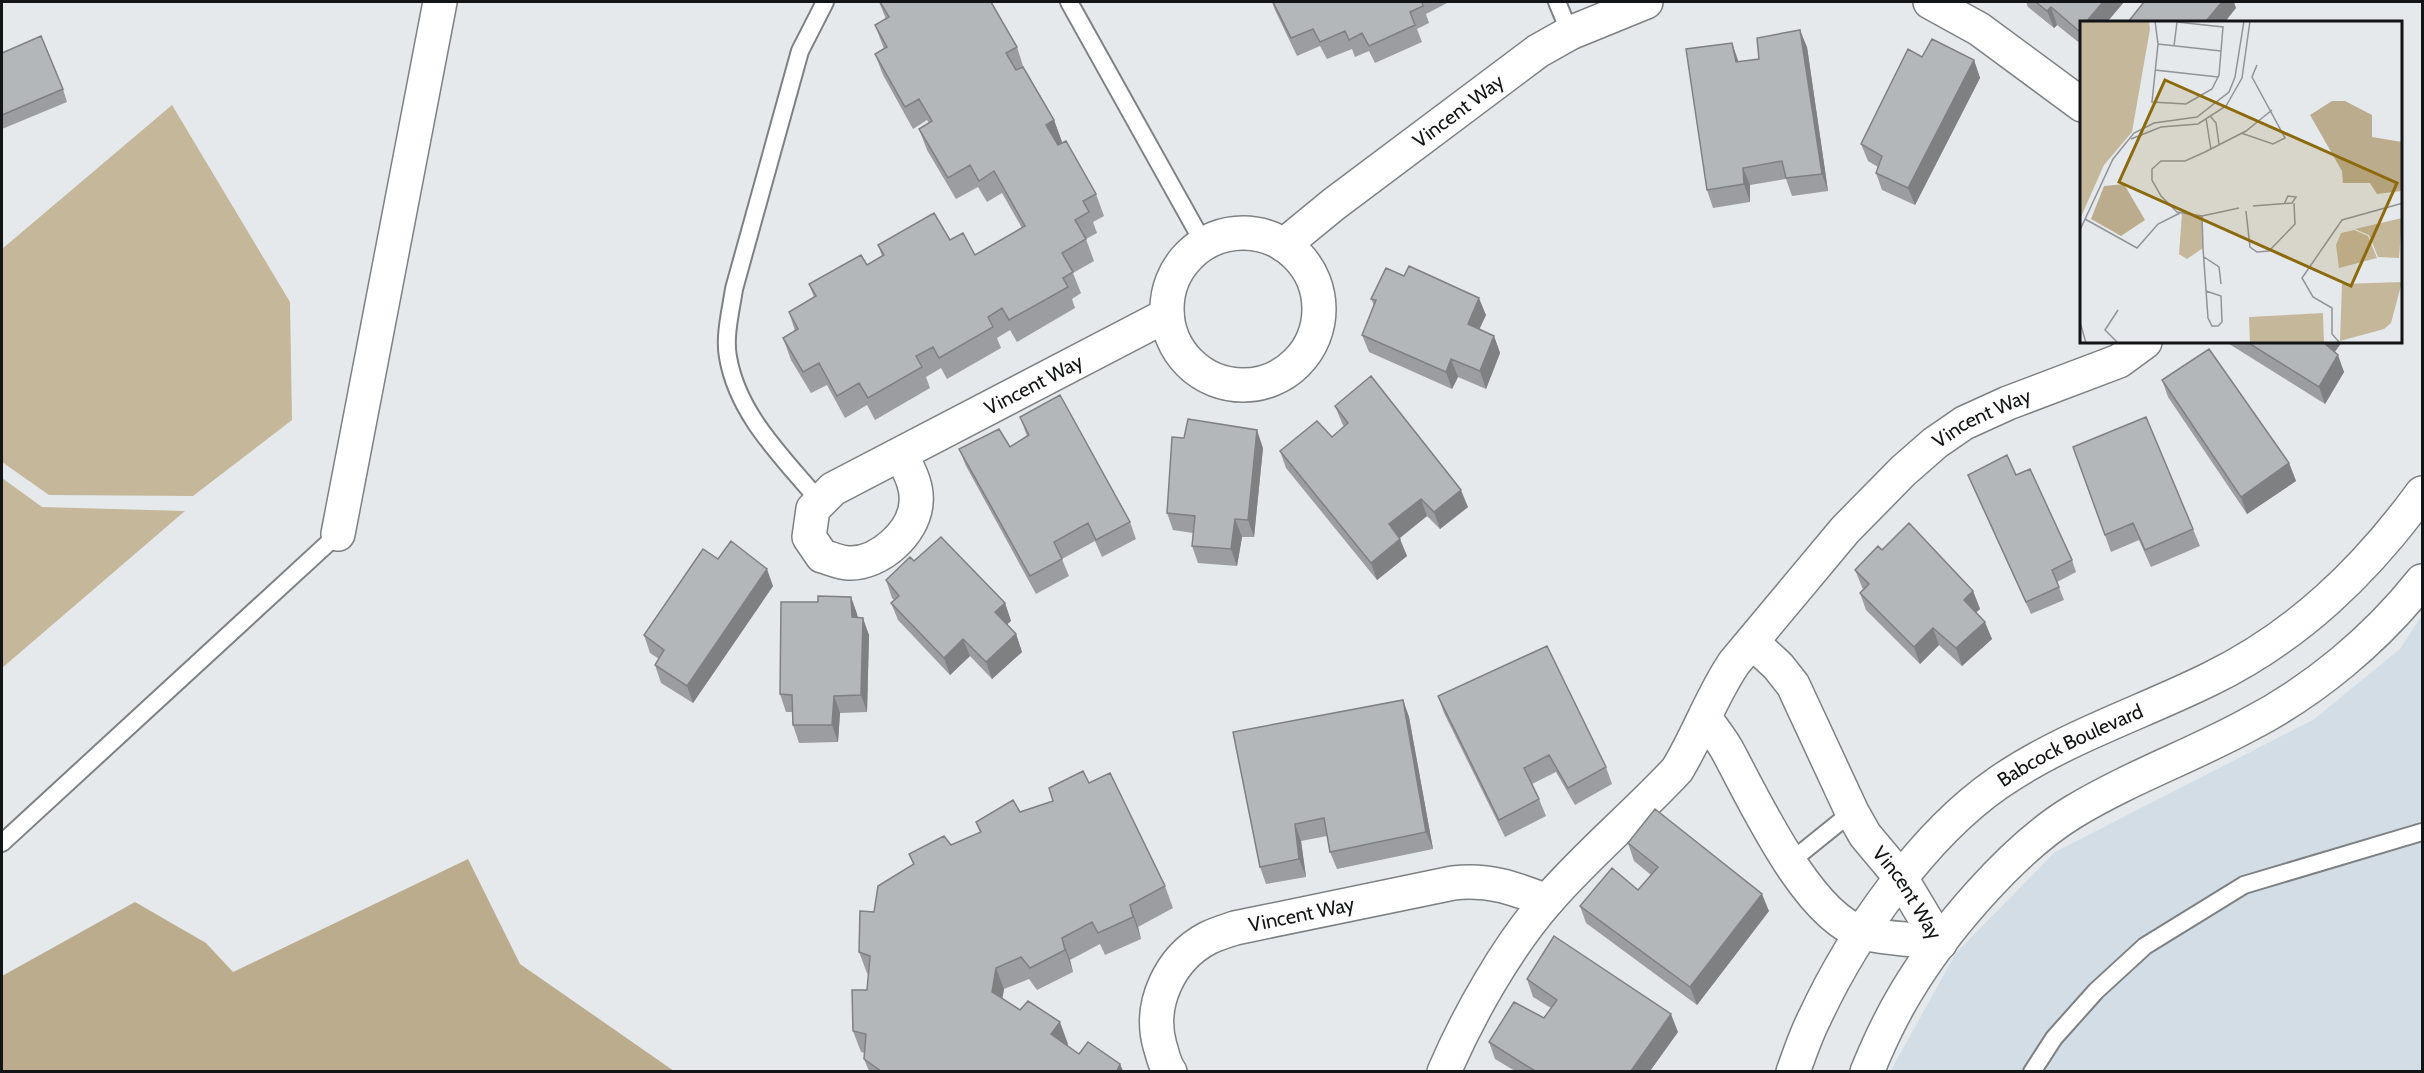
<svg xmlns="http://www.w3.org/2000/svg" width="2424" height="1073" viewBox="0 0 2424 1073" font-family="Cabin,sans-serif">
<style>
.built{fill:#d3dde5}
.green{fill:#c5b79a}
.forest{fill:#bbac8d}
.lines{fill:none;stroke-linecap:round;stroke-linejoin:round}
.lane-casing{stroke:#7e8183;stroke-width:20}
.street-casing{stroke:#7e8183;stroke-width:36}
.secondary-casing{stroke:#7e8183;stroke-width:36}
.lane{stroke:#fff;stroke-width:16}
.street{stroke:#fff;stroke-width:33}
.secondary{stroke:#fff;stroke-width:33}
.wall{fill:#9b9da0}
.shaded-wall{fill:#7e8082}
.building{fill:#b4b7ba;stroke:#7e8082;stroke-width:1.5}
.labels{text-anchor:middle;stroke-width:4.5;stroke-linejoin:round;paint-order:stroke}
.street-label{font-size:20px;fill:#131415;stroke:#e5e9ec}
.inset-road{fill:none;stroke:#919496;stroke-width:1.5}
.view{fill:#8c6a0b;fill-opacity:0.15;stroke:#8c6a0b;stroke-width:3}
.inset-edge{fill:none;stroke:#131415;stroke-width:3}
</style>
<rect width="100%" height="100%" fill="#e5e9ec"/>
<path class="built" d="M2422,615V1071L1890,1072L1956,953L2055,852L2313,720L2400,649Z"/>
<path class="green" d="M172,105L290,302L292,420L193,496L49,495L2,462V249Z
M2,478L42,507L185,511L2,668Z"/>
<path class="forest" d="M468,859L520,964L674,1071H2V976L135,902L206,943L233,972Z"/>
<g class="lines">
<defs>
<path id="lane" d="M1069,2L1204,244
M1557,2L1570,33
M820,502C784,458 738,416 728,357C724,336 731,310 734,289L800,51L825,2
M2,843L338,534
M1790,862L1852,812
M2032,1072L2054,1038L2096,991L2145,946L2244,885L2422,832"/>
<g id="street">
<path d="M1930,2L1979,29L2082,105"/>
<circle cx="1243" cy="309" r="76"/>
<path id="s1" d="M1284,245L1334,204L1538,51L1570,33L1646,2"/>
<path id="s2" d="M901,454C908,469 918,485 916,503C914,533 879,564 849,563C840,563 830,558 822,556L809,537L813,509L833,489L1167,315"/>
<path d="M338,534L440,2"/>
<path id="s3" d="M1752,642L1778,666L1793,685L1852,812L1865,835L1901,878L1940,943"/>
<path d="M1705,718C1712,728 1720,738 1726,748C1753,797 1807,917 1863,933C1887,939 1915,939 1940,943"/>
<path id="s4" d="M1170,1072C1164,1064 1163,1055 1160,1046C1148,1004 1170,958 1208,938C1216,934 1226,931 1235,928L1453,883C1490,879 1513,888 1547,901"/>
<path id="s5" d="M1444,1072C1468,1016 1508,945 1548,900C1588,854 1635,815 1677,770C1698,736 1711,697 1734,663L1845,530L1903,471L1935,443L1964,423L2008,403L2119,361L2145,342"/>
</g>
<g id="secondary">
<path id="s6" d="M1793,1072C1800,1053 1806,1034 1815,1017C1853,935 1923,835 1998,783C2063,738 2139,714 2210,679C2298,636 2365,571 2422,493"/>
<path d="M1867,1072C1878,1045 1890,1019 1905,994C1941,933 2012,849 2073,812C2129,778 2191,756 2248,725C2314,691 2376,639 2422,581"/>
</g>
</defs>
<use href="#lane" class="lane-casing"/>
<use href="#street" class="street-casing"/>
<use href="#secondary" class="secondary-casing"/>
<use href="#lane" class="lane"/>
<use href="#street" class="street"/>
<use href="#secondary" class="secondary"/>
</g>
<path class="wall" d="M879,2L1017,47L1024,69L1054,120L1062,142L1057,145L1096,194L1104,216L1093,222L1097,233L1086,239L1094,261L1073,273L1081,293L1072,299L1075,308L1017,342L1010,330L997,338L1001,348L947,379L941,368L926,377L930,388L875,420L867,405L845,418L827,385L811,393L791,360L783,338L795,331L789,312L814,297L809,284L867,265L882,256L878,245L950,240L975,255L1022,228L1002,193L987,202L978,187L956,199L927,150L919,129L929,123L927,120L913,129L883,75L875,54L884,49L875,25L886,19Z
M1272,2H1449L1426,14L1429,23L1417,29L1422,42L1375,63L1369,51L1355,57L1352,49L1327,59L1320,46L1297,56L1275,10Z
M2026,2H2124L2107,22H2082V45L2057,25L2054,28L2028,7Z
M1807,47L1828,191L1792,196L1786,179L1750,185V202L1713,208L1707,190L1739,62L1759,59Z
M2,53L63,89L67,102L2,129Z
M1922,57L1974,60L1980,78L1915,205L1882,190L1876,173L1878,167L1868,161L1861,144Z
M1371,299L1486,315L1479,329L1494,336L1500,353L1486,389L1458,377L1452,389L1369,352L1362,335L1374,305Z
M2226,342H2342L2335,352L2344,372L2325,404Z
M2162,380L2289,463L2296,481L2247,514L2168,397Z
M1335,406L1468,507L1440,529L1427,516L1399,538L1407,556L1377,580L1286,468L1280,451L1332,437L1344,427L1342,423Z
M1020,417L1130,522L1136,539L1102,557L1095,541L1062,559L1069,576L1036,594L966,466L959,449L1010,447L1027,436Z
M2073,447L2193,529L2200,546L2151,567L2139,540L2111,552Z
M1263,448L1254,537H1242L1237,566L1198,563L1192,546L1193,533L1173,530L1167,513Z
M1968,475H2016L2072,560L2076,572L2057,582L2064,600L2031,614L1973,487Z
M1882,550L1973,591L1980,609L1976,612L1992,639L1962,666L1939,645L1920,664L1866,610L1860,593L1863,589L1862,587L1855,570Z
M718,559L773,586L693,703L661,683L655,665L659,659L650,653L644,635Z
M914,561L1005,603L1011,621L1007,624L1016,634L1022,652L992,679L970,656L950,675L898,620L891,603L894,600L892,598L886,580Z
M851,597L857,614L858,617L869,635L867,712L840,713L838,742L799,743L793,725L792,712H786L780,694L818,602Z
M1438,696L1606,767L1612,784L1575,805L1556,772L1532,784L1539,799L1546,816L1505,837L1444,713Z
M1403,700L1409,717L1433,849L1337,869L1330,852L1327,836L1301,841L1306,877L1266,884L1260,867L1233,732Z
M1089,783L1165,886L1173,908L1138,927L1141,939L1105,955L1100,944L1070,960L1073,972L1037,990L1029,979L1004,989L1002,999L1068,1044L1067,1045L1079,1054L1120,1064L1123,1071H869L864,1059L865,1053L861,1052L853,1031L867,990L869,974L867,973L859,952L874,912L913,864L909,854L951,845L980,833L976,822L1020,812L1053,801Z
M1628,843L1769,911L1697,1005L1586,923L1580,906L1638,890L1651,875L1634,861Z
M1527,979L1678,1032L1650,1071H1515L1495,1059L1489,1042L1544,1018L1551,1008L1533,997Z"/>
<path class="shaded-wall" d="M2103,2H2124L2107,22H2086Z
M2222,2H2234L2236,8L2225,22H2206V21Z
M2051,7L2057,25L2054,28L2047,11Z
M2082,27V39L2079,31Z
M1800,30L1807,47L1828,191L1822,174Z
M1732,43L1738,60L1742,80L1736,62Z
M1974,60L1980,78L1915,205L1908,188Z
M1054,120L1062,142L1054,147L1046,125Z
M1743,168L1750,185V202L1744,184Z
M1479,298L1486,315L1474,341L1468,324Z
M1494,336L1500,353L1486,389L1480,371Z
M2323,342H2342L2329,359Z
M2338,355L2344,372L2325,404L2319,387Z
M1451,359L1458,377L1452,389L1446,372Z
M1257,430L1263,448L1254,537L1248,520Z
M2289,463L2296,481L2247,514L2241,497Z
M1461,490L1468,507L1440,529L1434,512Z
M1421,499L1427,516L1395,542L1389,524Z
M1235,519L1242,537L1237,566L1231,549Z
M1400,539L1407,556L1377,580L1371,563Z
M767,569L773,586L693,703L687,686Z
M1973,591L1980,609L1970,618L1964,600Z
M851,597L857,614L858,634L852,617Z
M1005,603L1011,621L1002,629L995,612Z
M863,618L869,635L867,712L861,695Z
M1985,622L1992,639L1962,666L1956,648Z
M1933,628L1939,645L1920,664L1914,647Z
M1016,634L1022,652L992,679L986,662Z
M963,639L970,656L950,675L944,658Z
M834,696L840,713L838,742L832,725Z
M1403,700L1409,717L1433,849L1426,832Z
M1295,824L1301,841L1306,877L1299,859Z
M1762,894L1769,911L1697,1005L1690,987Z
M1130,905L1138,927L1141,939L1133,917Z
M1062,938L1070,960L1073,972L1065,950Z
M996,968L1004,989L1000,1013L992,992Z
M1671,1014L1678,1032L1650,1071H1631Z
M1060,1022L1068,1044L1059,1056L1051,1034Z
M1120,1064L1123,1071H1117Z"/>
<path class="building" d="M880,2H991L1017,47L1006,53L1016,70L1023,67L1054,120L1046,125L1058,145L1066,141L1096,194L1083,201L1089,212L1075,220L1086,239L1062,253L1073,272L1063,278L1068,287L1009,320L1002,308L988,317L993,327L939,358L933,347L916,356L922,367L868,398L859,383L837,396L819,363L803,372L783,338L798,329L789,312L816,296L809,284L861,255L867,265L884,255L878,245L934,213L950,240L963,233L975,255L1025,226L994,171L979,181L970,165L948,178L919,129L932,121L919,99L905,107L875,54L887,47L875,25L889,17Z
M1273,2H1422L1423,6L1410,12L1415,25L1369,46L1362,33L1349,40L1345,31L1320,42L1313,29L1291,38Z
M2036,2H2103L2086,22H2082V27L2079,31L2051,7L2047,11Z
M2144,2H2222L2206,21L2207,22H2128Z
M1800,30L1822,174L1786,178L1782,161L1743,168L1744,184L1707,190L1686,49L1732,43L1736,62L1759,59L1757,38Z
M41,36L63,89L2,115V53Z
M1932,39L1974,60L1908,188L1876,173L1882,156L1861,144L1908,49L1922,57Z
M1409,266L1479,298L1468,324L1494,336L1480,371L1451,359L1446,372L1362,335L1376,300L1371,299L1386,268L1404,276Z
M2247,342H2323L2338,355L2319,387Z
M2209,349L2289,463L2241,497L2162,380Z
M1371,376L1461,490L1434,512L1421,499L1389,524L1400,539L1371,563L1280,451L1317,421L1332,437L1348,423L1335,406Z
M1060,395L1130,522L1096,540L1088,523L1054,542L1062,559L1030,576L959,449L999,429L1010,447L1029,435L1020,417Z
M2146,417L2193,529L2145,550L2133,523L2105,535L2073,447Z
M1188,419L1257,430L1248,520L1235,519L1231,549L1192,546L1195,516L1167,513L1172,437L1184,438Z
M2007,455L2016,475L2030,469L2072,560L2052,570L2059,587L2026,602L1968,475Z
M1909,523L1973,591L1964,600L1985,622L1956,648L1933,628L1914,647L1860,593L1869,584L1855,570L1878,546L1882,550Z
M941,537L1005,603L995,612L1016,634L986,662L963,639L944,658L891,603L899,596L886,580L910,557L914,561Z
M731,541L767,569L687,686L655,665L664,650L644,635L703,549L718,559Z
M818,596L851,597L852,617L863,618L861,695L834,696L832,725H793L792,695L780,694L781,602H818Z
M1547,646L1606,767L1568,788L1549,755L1524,768L1539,799L1499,820L1438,696Z
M1403,700L1426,832L1330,852L1324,818L1295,824L1299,859L1260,867L1233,732Z
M1083,771L1089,783L1110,773L1165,886L1130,905L1133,917L1098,933L1092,922L1062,938L1065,950L1030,968L1021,957L996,968L992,992L1020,1010L1028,1001L1060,1022L1051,1034L1079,1054L1088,1042L1120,1064L1117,1071H881L864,1059L866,1034L853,1031L852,990H867L870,956L859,952L860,911L874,912L878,886L914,864L909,854L944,836L951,845L981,832L976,822L1013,800L1020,812L1053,801L1049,788Z
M1655,809L1762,894L1690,987L1580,906L1612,868L1638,890L1658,867L1628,843Z
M1554,936L1671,1014L1631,1071H1535L1489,1042L1514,1002L1544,1018L1557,1000L1527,979Z"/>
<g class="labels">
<g class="street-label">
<text dy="7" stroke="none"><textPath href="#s1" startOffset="220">Vincent Way</textPath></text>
<text dy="7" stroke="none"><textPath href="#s2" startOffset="483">Vincent Way</textPath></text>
<text dy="7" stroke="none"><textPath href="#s5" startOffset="858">Vincent Way</textPath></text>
<text dy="7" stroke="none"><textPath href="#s6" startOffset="441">Babcock Boulevard</textPath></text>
<text dy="7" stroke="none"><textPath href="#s3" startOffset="298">Vincent Way</textPath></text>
<text dy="7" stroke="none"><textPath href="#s4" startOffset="252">Vincent Way</textPath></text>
</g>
</g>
<g transform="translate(2080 21)">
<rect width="322" height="322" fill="#e5e9ec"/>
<path d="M0,0H69L70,8L52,111L24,144L0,198ZM102,192L122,195L123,227L107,238L99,233ZM322,197L319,237L298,236L289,214L275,208ZM274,209L288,215L297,237L259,247L256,224L261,212ZM322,261L311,302L304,308L260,320L262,263ZM243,292L244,322H170L169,296Z" fill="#c5b79a"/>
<path d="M252,80H265L292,94V116L322,121L321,170L297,173L290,162H263L262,150L230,94ZM44,163L65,199L41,215L11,198L24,165Z" fill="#bbac8d"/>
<path class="inset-road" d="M75,0L78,23L72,81L106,83L132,68L139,54L143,6L97,1L94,25M78,23L141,30M75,49L138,56M130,95L136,102L139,123M126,97L131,129M161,112L193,123L205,117L172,56L177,44M51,118L81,106L118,103L146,85L162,57L170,0M173,185L212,182L216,176L208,175L204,183M159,187L122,195L97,191L81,175L72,159V148L81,140H105L125,131L166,110L192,89M166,190L170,226L177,231L189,230L215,203L214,182M122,195L123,227L128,297L132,305H138L142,301L141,275L126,270M5,198L57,227L78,203L100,192M0,209L33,138L54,112L74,102L117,96L149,71L155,56L164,0M124,236L139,246L141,263M38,289L25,309L38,322M0,301L6,322M260,322L252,313V287L233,276L222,257L262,199L323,182"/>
<path class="view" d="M85,59L317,162L271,265L39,161Z"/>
<rect width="322" height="322" class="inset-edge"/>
</g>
<rect width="2424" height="1073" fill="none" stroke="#131415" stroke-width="6"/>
</svg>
